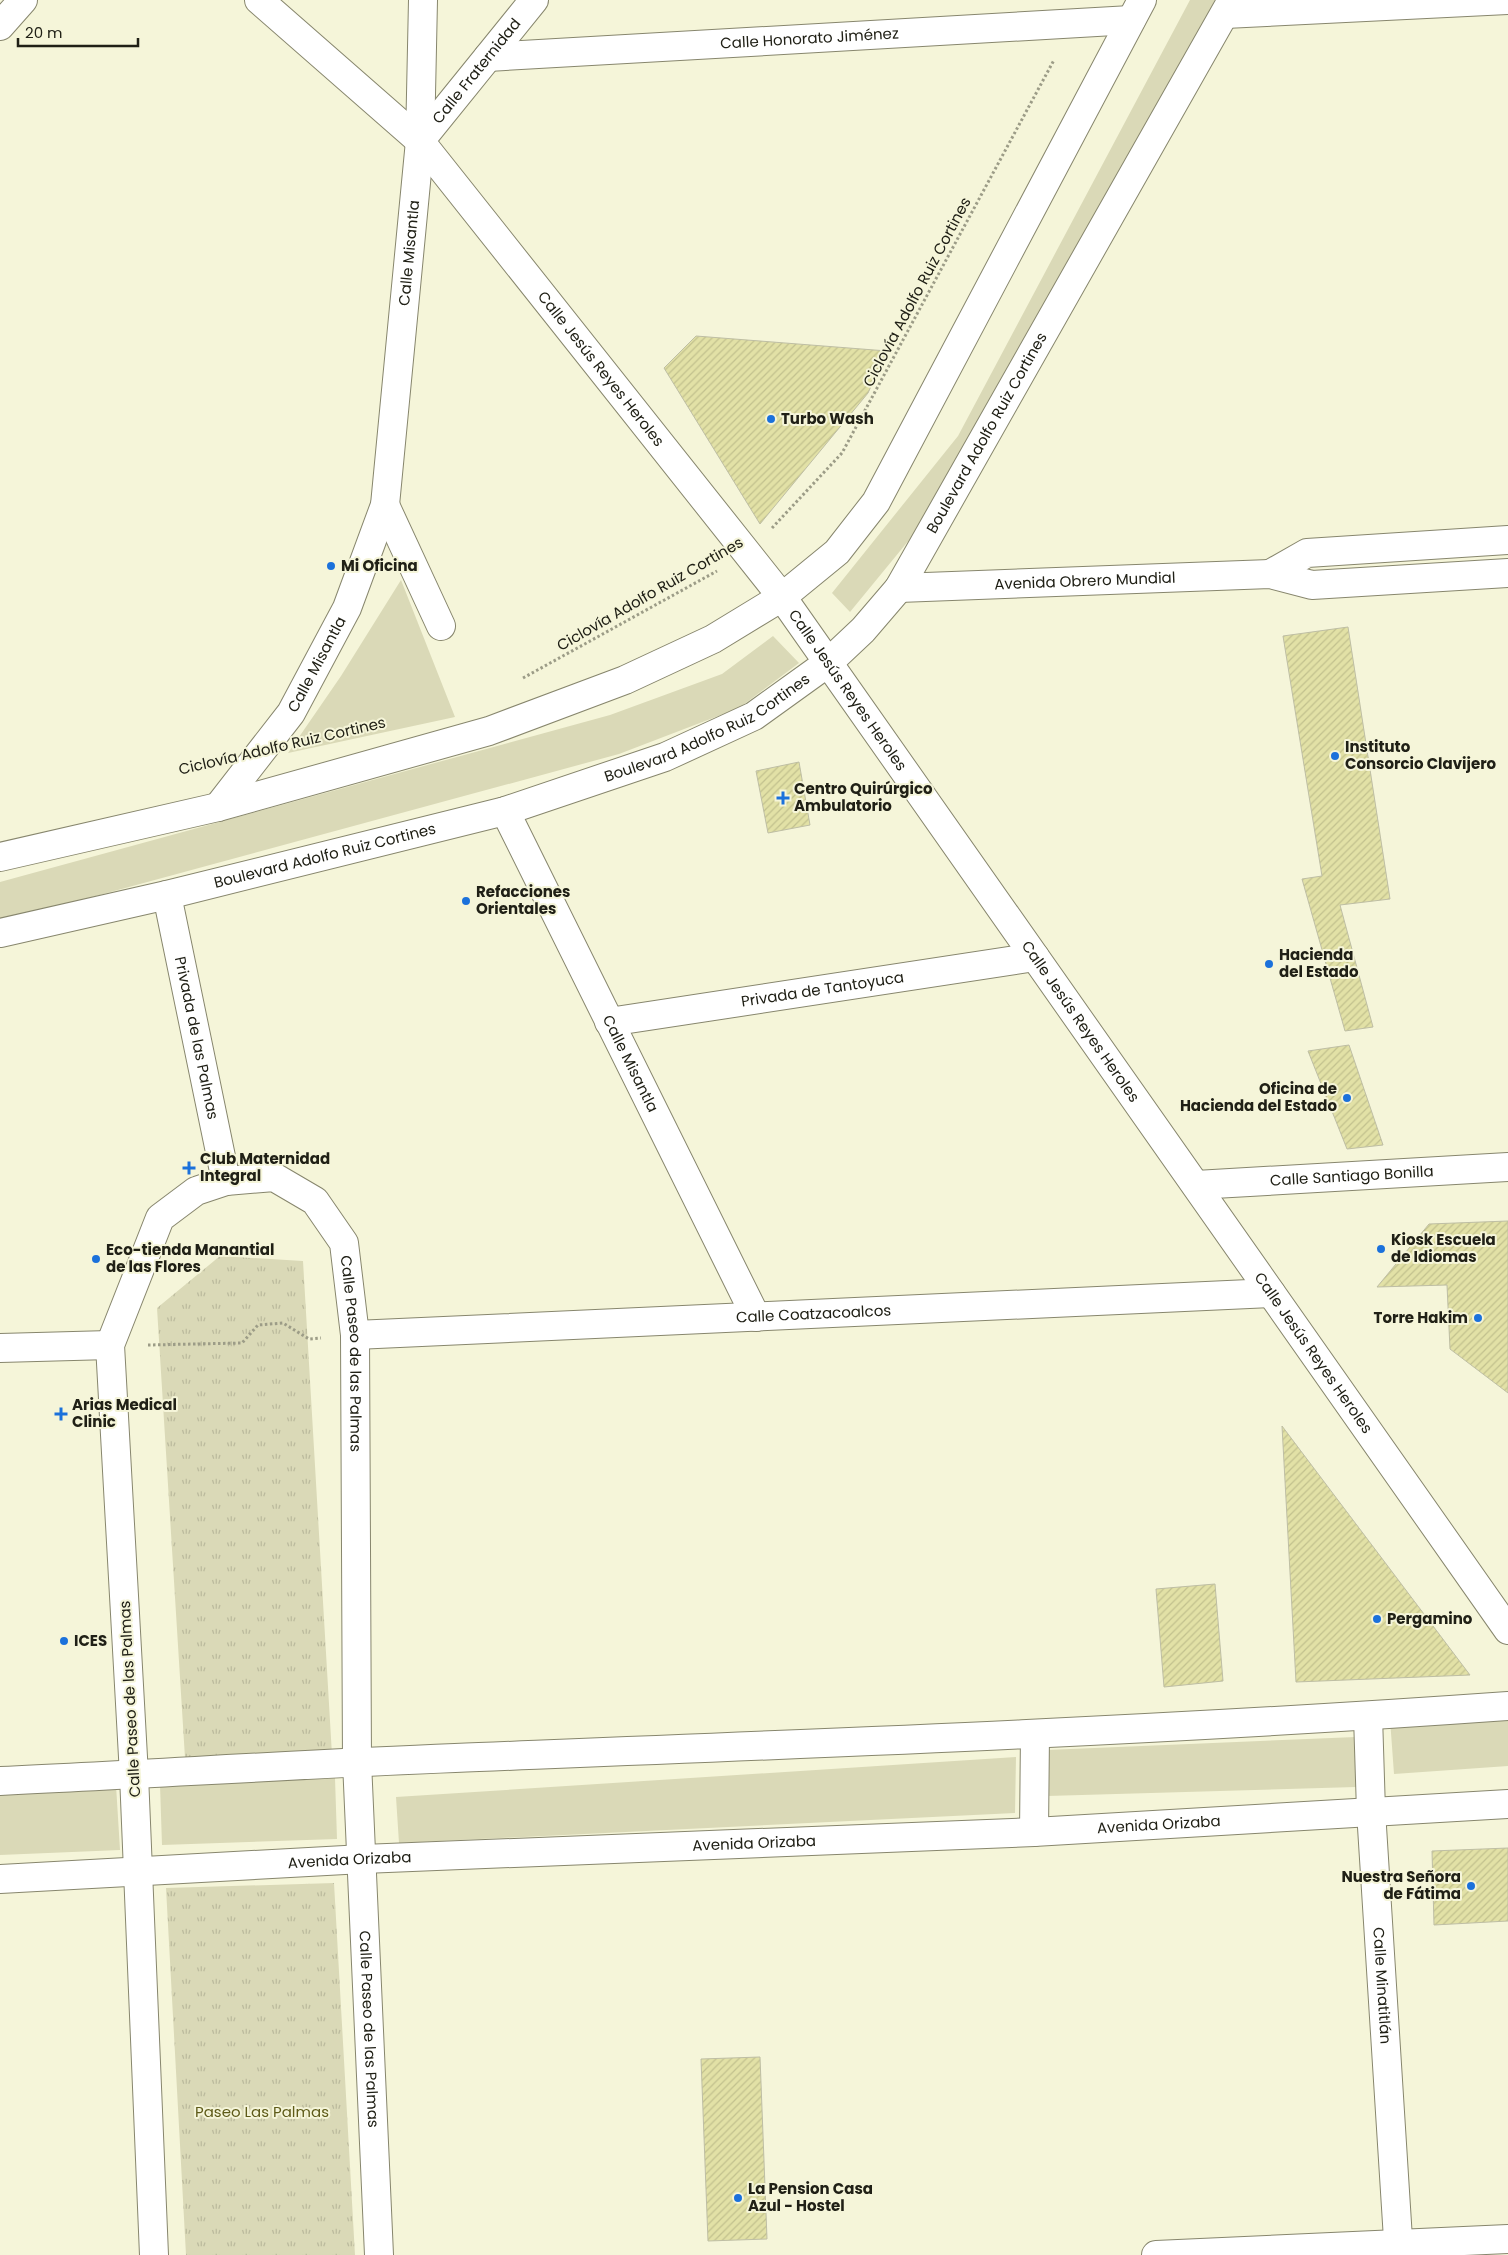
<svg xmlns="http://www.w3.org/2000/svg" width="1508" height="2255" viewBox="0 0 1508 2255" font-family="Poppins,sans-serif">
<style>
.grass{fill:#dad9b7}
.park{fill:url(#park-tufts)}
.building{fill:url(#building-hatch);stroke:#bebea4}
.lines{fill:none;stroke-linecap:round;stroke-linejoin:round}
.street-casing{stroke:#87866d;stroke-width:30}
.secondary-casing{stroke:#87866d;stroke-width:30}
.path{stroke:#9c9c87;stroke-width:3;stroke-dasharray:2.5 2.5;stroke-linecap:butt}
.street{stroke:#fff;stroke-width:28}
.secondary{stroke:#fff;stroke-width:28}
.poi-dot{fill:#1b71db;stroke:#f5f5d9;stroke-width:2}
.labels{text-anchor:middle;stroke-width:4;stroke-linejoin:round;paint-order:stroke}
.street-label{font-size:15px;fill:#202016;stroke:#f5f5d9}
.poi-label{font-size:15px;font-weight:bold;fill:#202016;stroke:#f5f5d9;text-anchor:start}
.park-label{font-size:15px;fill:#5e5b19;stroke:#f5f5d9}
</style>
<defs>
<pattern id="park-tufts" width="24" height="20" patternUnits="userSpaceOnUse" patternTransform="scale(1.25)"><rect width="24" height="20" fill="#dad9b7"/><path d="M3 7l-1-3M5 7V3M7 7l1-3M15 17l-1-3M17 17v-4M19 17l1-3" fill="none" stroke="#bbba9d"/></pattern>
<pattern id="building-hatch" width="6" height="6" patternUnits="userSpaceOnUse" patternTransform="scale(1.25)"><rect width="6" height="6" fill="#e2e1a6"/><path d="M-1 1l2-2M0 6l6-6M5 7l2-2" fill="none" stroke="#c2c18e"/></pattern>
</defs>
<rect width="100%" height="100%" fill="#f5f5d9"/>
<path class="grass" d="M1190,0H1215L987,445L850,612L832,593L958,436Z
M401,580L455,717L288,753L341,676Z
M773,636L799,663L739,708L619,754L0,922V882L610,715L722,674Z
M1508,1712V1766L1394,1774L1390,1719Z
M1356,1737V1787L1047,1796V1750Z
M1016,1757L1015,1813L399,1843L396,1797Z
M335,1778L337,1839L162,1845L160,1785Z
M116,1785L120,1850L0,1855V1792Z"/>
<path class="park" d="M220,1256L303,1261L332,1755L185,1758L157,1308Z
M334,1883L355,2255H186L166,1888Z"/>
<path class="building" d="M696,336L887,351L868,393L760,524L664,368Z
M1348,627L1390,899L1340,905L1373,1027L1345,1031L1302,879L1322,876L1283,636Z
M799,762L810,825L768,833L756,771Z
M1349,1045L1383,1145L1347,1149L1308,1051Z
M1508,1221V1393L1450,1349L1447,1285L1377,1287L1429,1224Z
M1282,1426L1470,1675L1296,1682Z
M1215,1584L1223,1681L1164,1687L1156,1589Z
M1508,1848V1921L1434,1925L1432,1851Z
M760,2057L767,2239L708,2241L701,2059Z"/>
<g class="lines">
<defs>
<g id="street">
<path id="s1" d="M259,0L420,141L782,597"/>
<path d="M1225,14L1508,0"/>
<path id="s2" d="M488,57L1131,20"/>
<path id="s3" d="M420,141L534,0"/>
<path d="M385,505L441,626"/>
<path d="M1270,574L1307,553L1508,540"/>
<path id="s4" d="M899,588L1270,574L1312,585L1508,573"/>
<path id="s5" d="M218,807L291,713L347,608L385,505L420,141L423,0"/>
<path id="s6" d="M505,811L756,1317"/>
<path id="s7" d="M167,895L226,1181"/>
<path id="s8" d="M609,1022L1035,957"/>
<path id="s9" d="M1196,1185L1508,1167"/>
<path id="s10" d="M355,1335L1271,1293"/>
<path d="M0,1348L110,1345"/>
<path id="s11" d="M1368,1716L1371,1811L1399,2255"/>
<path id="s12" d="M154,2255L134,1775L110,1345L160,1218L196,1191L226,1181L274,1177L315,1201L344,1243L355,1335L357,1762L379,2255"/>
<path d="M1156,2255L1508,2239"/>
</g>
<g id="secondary">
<path d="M0,26L23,0"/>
<path id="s13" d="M782,597L1508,1630"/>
<path d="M0,857L218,807L489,731L625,680L713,639L782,597L837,552L876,502L1142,0"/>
<path id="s14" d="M0,933L167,895L505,811L665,757L754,716L829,662L863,630L899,588L1232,0"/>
<path d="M0,1781C152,1774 303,1764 455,1758C806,1744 1157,1731 1508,1706"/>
<path d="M1034,1832L1035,1734"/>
<path id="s15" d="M0,1879L363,1859L1034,1832L1508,1804"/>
</g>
</defs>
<use href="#street" class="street-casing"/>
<use href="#secondary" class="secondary-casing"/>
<path class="path" d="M772,528L842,453L1054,60
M523,678L717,571
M148,1345L242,1343L258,1325L283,1323L309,1339L321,1338"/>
<use href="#street" class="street"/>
<use href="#secondary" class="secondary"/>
</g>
<g class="poi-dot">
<circle cx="771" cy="419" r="5"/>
<circle cx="331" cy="566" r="5"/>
<circle cx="1335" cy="756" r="5"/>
<path d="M780.5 790.5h5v5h5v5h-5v5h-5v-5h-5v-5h5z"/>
<circle cx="466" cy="901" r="5"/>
<circle cx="1269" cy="964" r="5"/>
<circle cx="1347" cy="1098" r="5"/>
<path d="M186.5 1160.5h5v5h5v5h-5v5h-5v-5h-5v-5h5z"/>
<circle cx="1381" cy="1249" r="5"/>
<circle cx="96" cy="1259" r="5"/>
<circle cx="1478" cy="1318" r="5"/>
<path d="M58.5 1406.5h5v5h5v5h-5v5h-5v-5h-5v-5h5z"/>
<circle cx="1377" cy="1619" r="5"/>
<circle cx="64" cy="1641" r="5"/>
<circle cx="1471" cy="1886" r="5"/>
<circle cx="738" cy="2198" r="5"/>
</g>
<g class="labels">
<g class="street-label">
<text dy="5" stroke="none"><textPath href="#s2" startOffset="322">Calle Honorato Jiménez</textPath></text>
<text dy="5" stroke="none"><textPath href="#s3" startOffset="90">Calle Fraternidad</textPath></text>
<text dy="5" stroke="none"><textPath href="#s5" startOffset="601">Calle Misantla</textPath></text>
<text transform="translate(917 292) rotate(-62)" y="5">Ciclovía Adolfo Ruiz Cortines</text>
<text dy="5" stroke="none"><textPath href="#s1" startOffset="505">Calle Jesús Reyes Heroles</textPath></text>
<text dy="5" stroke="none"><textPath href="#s14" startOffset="1159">Boulevard Adolfo Ruiz Cortines</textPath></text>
<text dy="5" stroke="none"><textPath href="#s4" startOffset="186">Avenida Obrero Mundial</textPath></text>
<text transform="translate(650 594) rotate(-30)" y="5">Ciclovía Adolfo Ruiz Cortines</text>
<text dy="5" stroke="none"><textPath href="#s5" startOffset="174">Calle Misantla</textPath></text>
<text dy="5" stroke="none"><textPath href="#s13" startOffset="114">Calle Jesús Reyes Heroles</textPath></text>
<text dy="5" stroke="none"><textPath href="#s14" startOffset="739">Boulevard Adolfo Ruiz Cortines</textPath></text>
<text transform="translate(282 746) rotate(-13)" y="5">Ciclovía Adolfo Ruiz Cortines</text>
<text dy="5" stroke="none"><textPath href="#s14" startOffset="334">Boulevard Adolfo Ruiz Cortines</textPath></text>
<text dy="5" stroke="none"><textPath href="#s8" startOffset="216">Privada de Tantoyuca</textPath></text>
<text dy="5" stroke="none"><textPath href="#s13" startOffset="519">Calle Jesús Reyes Heroles</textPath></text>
<text dy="5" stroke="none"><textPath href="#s7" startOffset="146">Privada de las Palmas</textPath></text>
<text dy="5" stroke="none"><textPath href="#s6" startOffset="282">Calle Misantla</textPath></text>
<text dy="5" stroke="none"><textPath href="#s9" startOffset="156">Calle Santiago Bonilla</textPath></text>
<text dy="5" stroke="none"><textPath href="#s10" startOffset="459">Calle Coatzacoalcos</textPath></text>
<text dy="5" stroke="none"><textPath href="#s13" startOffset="924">Calle Jesús Reyes Heroles</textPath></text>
<text dy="5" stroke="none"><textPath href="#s12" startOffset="1382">Calle Paseo de las Palmas</textPath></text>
<text transform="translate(130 1699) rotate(-93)" y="5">Calle Paseo de las Palmas</text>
<text dy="5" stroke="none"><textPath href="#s15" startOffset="1160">Avenida Orizaba</textPath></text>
<text dy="5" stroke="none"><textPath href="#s15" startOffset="755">Avenida Orizaba</textPath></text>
<text dy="5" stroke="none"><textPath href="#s15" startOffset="350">Avenida Orizaba</textPath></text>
<text dy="5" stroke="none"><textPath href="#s11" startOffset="270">Calle Minatitlán</textPath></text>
<text dy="5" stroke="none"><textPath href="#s12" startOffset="2058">Calle Paseo de las Palmas</textPath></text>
</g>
<g class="poi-label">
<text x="781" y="424">Turbo Wash</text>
<text x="341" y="571">Mi Oficina</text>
<text x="1345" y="752">Instituto<tspan x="1345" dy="17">Consorcio Clavijero</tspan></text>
<text x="794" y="794">Centro Quirúrgico<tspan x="794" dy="17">Ambulatorio</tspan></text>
<text x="476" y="897">Refacciones<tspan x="476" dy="17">Orientales</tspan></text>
<text x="1279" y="960">Hacienda<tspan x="1279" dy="17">del Estado</tspan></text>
<text x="1337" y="1094" text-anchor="end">Oficina de<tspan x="1337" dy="17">Hacienda del Estado</tspan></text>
<text x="200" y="1164">Club Maternidad<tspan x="200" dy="17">Integral</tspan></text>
<text x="1391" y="1245">Kiosk Escuela<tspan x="1391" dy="17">de Idiomas</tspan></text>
<text x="106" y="1255">Eco-tienda Manantial<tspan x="106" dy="17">de las Flores</tspan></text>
<text x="1468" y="1323" text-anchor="end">Torre Hakim</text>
<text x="72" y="1410">Arias Medical<tspan x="72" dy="17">Clinic</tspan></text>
<text x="1387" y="1624">Pergamino</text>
<text x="74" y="1646">ICES</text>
<text x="1461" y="1882" text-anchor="end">Nuestra Señora<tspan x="1461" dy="17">de Fátima</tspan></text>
<text x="748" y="2194">La Pension Casa<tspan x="748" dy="17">Azul - Hostel</tspan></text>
</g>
<g class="park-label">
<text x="262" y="2117">Paseo Las Palmas</text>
</g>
</g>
<path d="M18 38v8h120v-8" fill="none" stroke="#202016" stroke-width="2.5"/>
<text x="25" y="38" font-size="15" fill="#202016" stroke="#f5f5d9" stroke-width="4" paint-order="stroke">20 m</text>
</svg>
